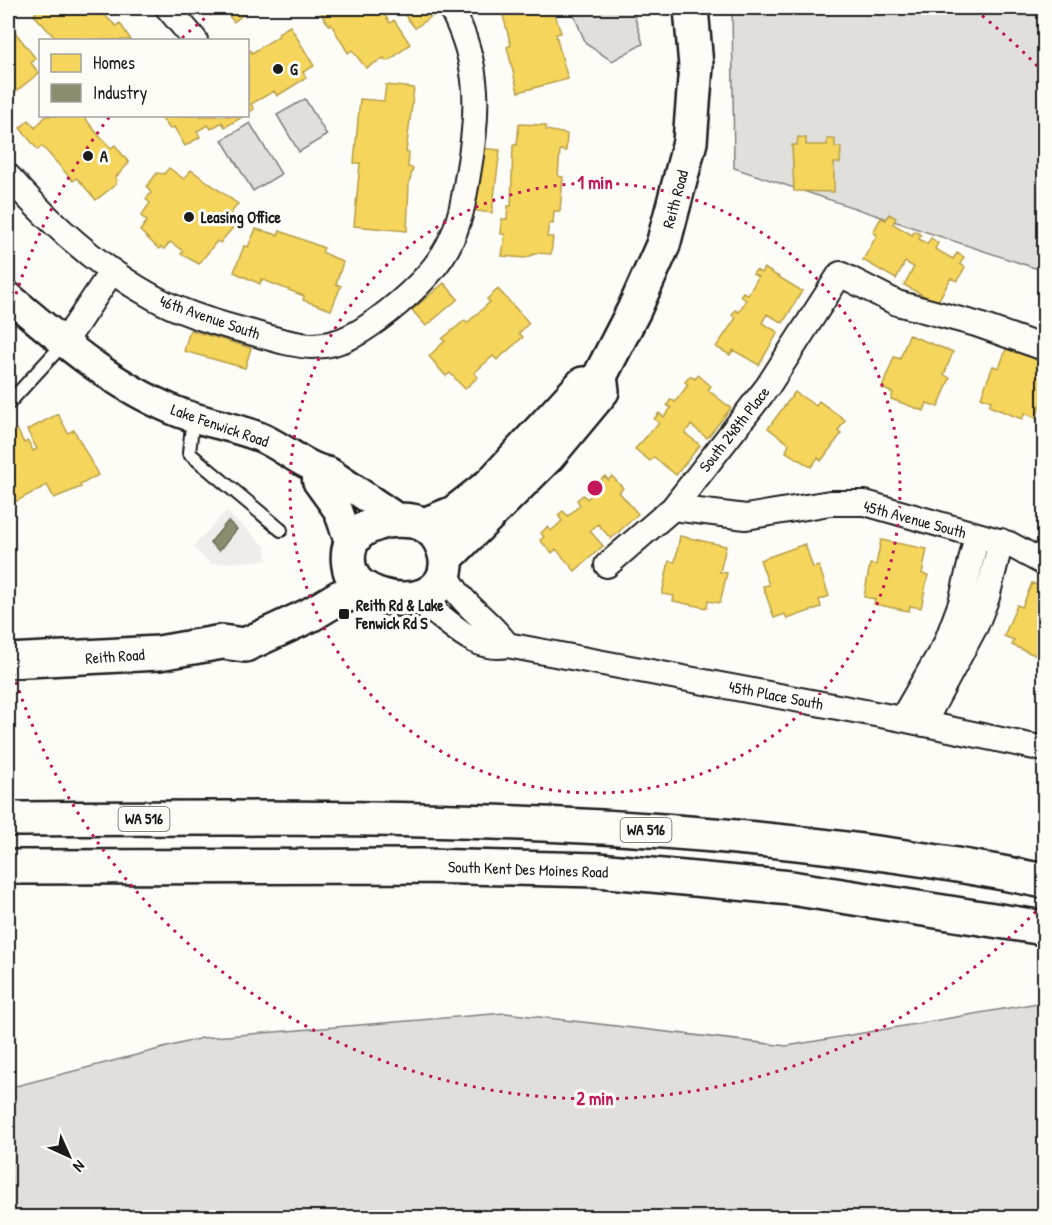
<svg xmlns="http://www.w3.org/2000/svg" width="1052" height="1225" viewBox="0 0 1052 1225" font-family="'Patrick Hand',sans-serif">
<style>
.built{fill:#eeede9}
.green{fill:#e0dfdb;stroke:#7e7e7c;stroke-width:1.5}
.homes{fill:#f6d55c;stroke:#b59e49;stroke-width:1.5}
.industry{fill:#8c8c6e;stroke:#6a6a55;stroke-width:1.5}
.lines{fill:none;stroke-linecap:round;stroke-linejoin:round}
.service-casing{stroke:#1c1c1c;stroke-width:16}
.minor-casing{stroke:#1c1c1c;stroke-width:28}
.tertiary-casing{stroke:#1c1c1c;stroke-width:33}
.secondary-casing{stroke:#1c1c1c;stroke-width:38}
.trunk-casing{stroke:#1c1c1c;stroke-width:38}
.service{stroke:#fdfcf7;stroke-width:12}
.minor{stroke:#fdfcf7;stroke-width:24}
.tertiary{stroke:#fdfcf7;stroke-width:28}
.secondary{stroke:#fdfcf7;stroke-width:33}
.trunk{stroke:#fdfcf7;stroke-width:33}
.ring{fill:none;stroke:#c2185b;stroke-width:3;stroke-dasharray:3 6}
.poi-dot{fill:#1c1c1c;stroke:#fdfcf7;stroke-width:2}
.labels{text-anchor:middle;stroke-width:6;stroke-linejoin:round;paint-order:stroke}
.shield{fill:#fdfcf7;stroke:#605f5e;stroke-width:1.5}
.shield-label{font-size:15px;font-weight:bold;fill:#1c1c1c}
.poi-label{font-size:16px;font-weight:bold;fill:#1c1c1c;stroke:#fdfcf7;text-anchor:start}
.street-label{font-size:16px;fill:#1c1c1c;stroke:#fdfcf7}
.centre{fill:#c2185b;stroke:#fdfcf7;stroke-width:3}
.ring-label{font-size:18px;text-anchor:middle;font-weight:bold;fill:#c2185b;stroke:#fdfcf7;stroke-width:6;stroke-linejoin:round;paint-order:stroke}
</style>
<rect width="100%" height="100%" fill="#fdfcf7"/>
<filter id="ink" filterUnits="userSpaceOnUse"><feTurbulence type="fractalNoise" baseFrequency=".0167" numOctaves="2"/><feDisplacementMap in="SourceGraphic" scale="12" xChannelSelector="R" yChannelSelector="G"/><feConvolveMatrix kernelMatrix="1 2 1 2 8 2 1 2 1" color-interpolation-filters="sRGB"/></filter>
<g filter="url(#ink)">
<path class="built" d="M226,511L265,546L267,560L211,564L193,547Z"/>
<path class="green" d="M571,8H632L643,44L612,61L586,44Z
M732,8H1044V271L734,168Z
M305,99L327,135L299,152L277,115Z
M250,123L281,174L253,191L222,140Z
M1044,1002V1217H8V1088L202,1038L505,1013L787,1046Z"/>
<path class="homes" d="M34,8H97L116,26L120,23L131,40H57L34,15L37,11Z
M227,8H251L234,22L224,10Z
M323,8H380L390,23L394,20L410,44L390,60L386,61L384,58L366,68L352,50L348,53L331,24L329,25L321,14L326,11Z
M399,8H425L432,16L415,28Z
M501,8H553L561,33L556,34L559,47L568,79L518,92L507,47L511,45Z
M290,26L314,66L303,72L306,78L277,96L274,91L251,104L254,109L248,113V52L250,50L252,53L279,36L278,33Z
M8,32L10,36L15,32L36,59L31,63L39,73L8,98Z
M386,85L414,88L406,152H409L408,167L413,168L409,183L407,231L354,226L360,163H354L360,99L384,101Z
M46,116H83L101,138L111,148L115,145L129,163L115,178L117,180L115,185L96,200L77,178L73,181L42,146L38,150L20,128L29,120L35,128Z
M160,116H244L225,127L222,122L211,129L208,125L197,131L200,137L185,146L174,127L170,129Z
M519,124L542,125L546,126V130L567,134L566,151L560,150L558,176L563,177L560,211H554L553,224L549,223L547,237H553L551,254L537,253L525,258L502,256L505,234H501L502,219H507L508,206H511L513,145H517Z
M798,137L806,138V145H827V139H835V147H841L840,163H834V192L794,191L792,145H797Z
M479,148L500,150L492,213L471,210Z
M169,168L184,179L191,170L238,204L231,213L238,219L235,225L224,238L220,243L217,241L199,264L181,254L183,251L170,242L164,249L161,247L159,249L140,231L147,221L141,216L150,203L146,199L151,193L147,186L157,173L164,174Z
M889,214L896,218L893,224L912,235L915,231L921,235L919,239L927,244L931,238L938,243L935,249L953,259L957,253L964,257L960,264L965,267L957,281L951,278L937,303L904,285L914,267L905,262L896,279L863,260L877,235L873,232L881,218L886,220Z
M256,229L278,235L280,231L293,236L324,248L322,252L343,262L336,284L341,286L331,310L303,300L304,296L261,279L260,284L234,272L244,246L248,247Z
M764,268L802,291L783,323L767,314L762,323L778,332L759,365L733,350L730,355L716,347L736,318L732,315L735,310L739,312L746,300L740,296L743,292L748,295L758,277L753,274L756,270L761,273Z
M444,283L458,299L426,326L412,310Z
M498,289L529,323L519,333L523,337L497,360L493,356L474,373L478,377L465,389L450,373L446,376L443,373L429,356L445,341L442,339L465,320L467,323L490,302L487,299Z
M190,330L251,348L245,368L184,351Z
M909,335L953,352L944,375L950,378L938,407L927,403L924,411L891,399L893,393L882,388L894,357L900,359Z
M1008,344L1044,358V396L1036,418L1025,413L1022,419L989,406L991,401L981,397L993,366L999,368Z
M698,375L711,386L708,390L731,408L707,438L691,425L685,433L700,445L676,475L654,457L650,461L635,449L659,423L654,419L659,413L664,417L671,408L667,405L671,399L675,402L688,385L685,382L690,376L695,379Z
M795,392L816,406L819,401L845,420L838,431L841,434L821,461L818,458L811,467L786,452L789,444L768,428Z
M58,414L68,433L74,430L98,475L80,485L81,487L54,498L47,485L11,504L8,497V434L17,429L24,443L28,441L33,451L37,449L27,430Z
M605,476L608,480L612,476L623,488L619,492L638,514L611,539L598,524L590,531L603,546L575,571L556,549L552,553L540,540L544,537L541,533L547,527L551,531L562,521L558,515L563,511L568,516L580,505L577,500L583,495L587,499L603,484L600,480Z
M680,536L726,546L720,572L727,573L720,603L708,601L707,608L673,601L674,596L662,594L669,561L675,562Z
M881,540L927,549L922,574L928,575L921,608L910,606L909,611L874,604L875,599L864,597L870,564L876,565Z
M805,544L813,568L819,566L829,596L819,600L821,607L787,619L785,614L774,618L763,586L769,585L760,560Z
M1032,583L1044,588V659L1012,645L1014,640L1004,636L1017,605L1022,607Z"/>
<path class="industry" d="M228,521L237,529L219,551L210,543Z"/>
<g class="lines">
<defs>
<path id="service" d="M8,404L64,343
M193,417L189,453L281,530"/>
<path id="minor" d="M168,8L195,40
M8,176C49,222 98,267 153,297C181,313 215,323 246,331C268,337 290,345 312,346C343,346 366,329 389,311C410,294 434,272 447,248C460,225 464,199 468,174C479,112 481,65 451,8
M64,343L112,271
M673,508L746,517L830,503H865L1009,544L1044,563
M607,565L673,508L768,386L840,274L897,303L976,324L1044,348
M446,572C458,604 488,618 507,645
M411,598C444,611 468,653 507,645L902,719L1044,749
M902,719L946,643L961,603L977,535
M923,724L976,625L987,597L1001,541"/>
<path id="tertiary" d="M8,296C59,339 110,384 173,410C201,422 232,426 260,437C284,447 304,467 329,472L400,520
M317,469V481L338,510L351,547"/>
<path id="secondary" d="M386,521C398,520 411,519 422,524C442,533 454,564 440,583C423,607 380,601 360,585C346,574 344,548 357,535C364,527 375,524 386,521Z
M424,525L454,513L491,484L583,384
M446,558L549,455L602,391L600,376L634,310L663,245L690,142L696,66L691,8
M8,661L159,653L222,642L245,645L310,615L340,597L356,593H373"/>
<path id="trunk" d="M8,819C354,817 704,812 1044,881
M8,867L422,866L598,870L791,888L1044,928"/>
</defs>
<use href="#service" class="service-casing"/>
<use href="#minor" class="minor-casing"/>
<use href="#tertiary" class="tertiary-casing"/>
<use href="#secondary" class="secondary-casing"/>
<use href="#trunk" class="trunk-casing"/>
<use href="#service" class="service"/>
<use href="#minor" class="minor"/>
<use href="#tertiary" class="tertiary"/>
<use href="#secondary" class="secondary"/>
<use href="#trunk" class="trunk"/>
</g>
</g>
<g class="ring">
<circle cx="595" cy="488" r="305"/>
<path d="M1042 905A611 611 0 0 1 8 656M8 320A611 611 0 0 1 110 116M182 38A611 611 0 0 1 215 10M975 10A611 611 0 0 1 1042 71"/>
</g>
<g class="poi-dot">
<circle cx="278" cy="69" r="6"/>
<circle cx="88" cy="156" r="6"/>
<circle cx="189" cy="217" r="6"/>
<rect x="338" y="608" width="12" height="12" rx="3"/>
</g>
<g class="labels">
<g class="shield">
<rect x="118.5" y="807" width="51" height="24" rx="4.5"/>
<rect x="620.5" y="818" width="51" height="24" rx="4.5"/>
</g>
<g class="shield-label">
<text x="144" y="824">WA 516</text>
<text x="646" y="835">WA 516</text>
</g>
<g class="poi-label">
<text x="290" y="75">G</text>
<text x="100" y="162">A</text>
<text x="201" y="223">Leasing Office</text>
<text x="356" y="611">Reith Rd &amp; Lake<tspan x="356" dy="18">Fenwick Rd S</tspan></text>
</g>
<g class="street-label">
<text transform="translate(675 199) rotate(-75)" y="6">Reith Road</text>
<text transform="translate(210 317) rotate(19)" y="6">46th Avenue South</text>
<text transform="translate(220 425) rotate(19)" y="6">Lake Fenwick Road</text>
<text transform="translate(734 429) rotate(-52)" y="6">South 248th Place</text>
<text transform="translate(915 519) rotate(15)" y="6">45th Avenue South</text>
<text transform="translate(115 656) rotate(-4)" y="6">Reith Road</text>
<text transform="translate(776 695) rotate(11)" y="6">45th Place South</text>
<text transform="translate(528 869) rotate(2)" y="6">South Kent Des Moines Road</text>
</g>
</g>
<circle cx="595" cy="488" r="9" class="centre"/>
<g class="ring-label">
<text x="595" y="189">1 min</text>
<text x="595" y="1105">2 min</text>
</g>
<rect width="1052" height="1225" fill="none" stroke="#fdfcf7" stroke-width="30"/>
<rect x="15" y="15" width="1022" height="1195" fill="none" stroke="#1c1c1c" stroke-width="2" filter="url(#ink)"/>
<rect x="39" y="39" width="210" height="78" fill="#fdfcf7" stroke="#a3a29f" stroke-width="1.5"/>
<rect x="51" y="54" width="30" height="18" fill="#f6d55c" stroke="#a3a29f" stroke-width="1.5"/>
<text x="93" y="69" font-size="18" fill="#1c1c1c">Homes</text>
<rect x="51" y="84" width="30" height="18" fill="#8c8c6e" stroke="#a3a29f" stroke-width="1.5"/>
<text x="93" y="99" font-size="18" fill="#1c1c1c">Industry</text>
<g transform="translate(69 1156) rotate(135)" stroke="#fdfcf7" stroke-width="4.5" paint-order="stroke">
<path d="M0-4.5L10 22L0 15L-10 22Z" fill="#1c1c1c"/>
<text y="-9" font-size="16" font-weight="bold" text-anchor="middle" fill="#1c1c1c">N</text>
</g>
</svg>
